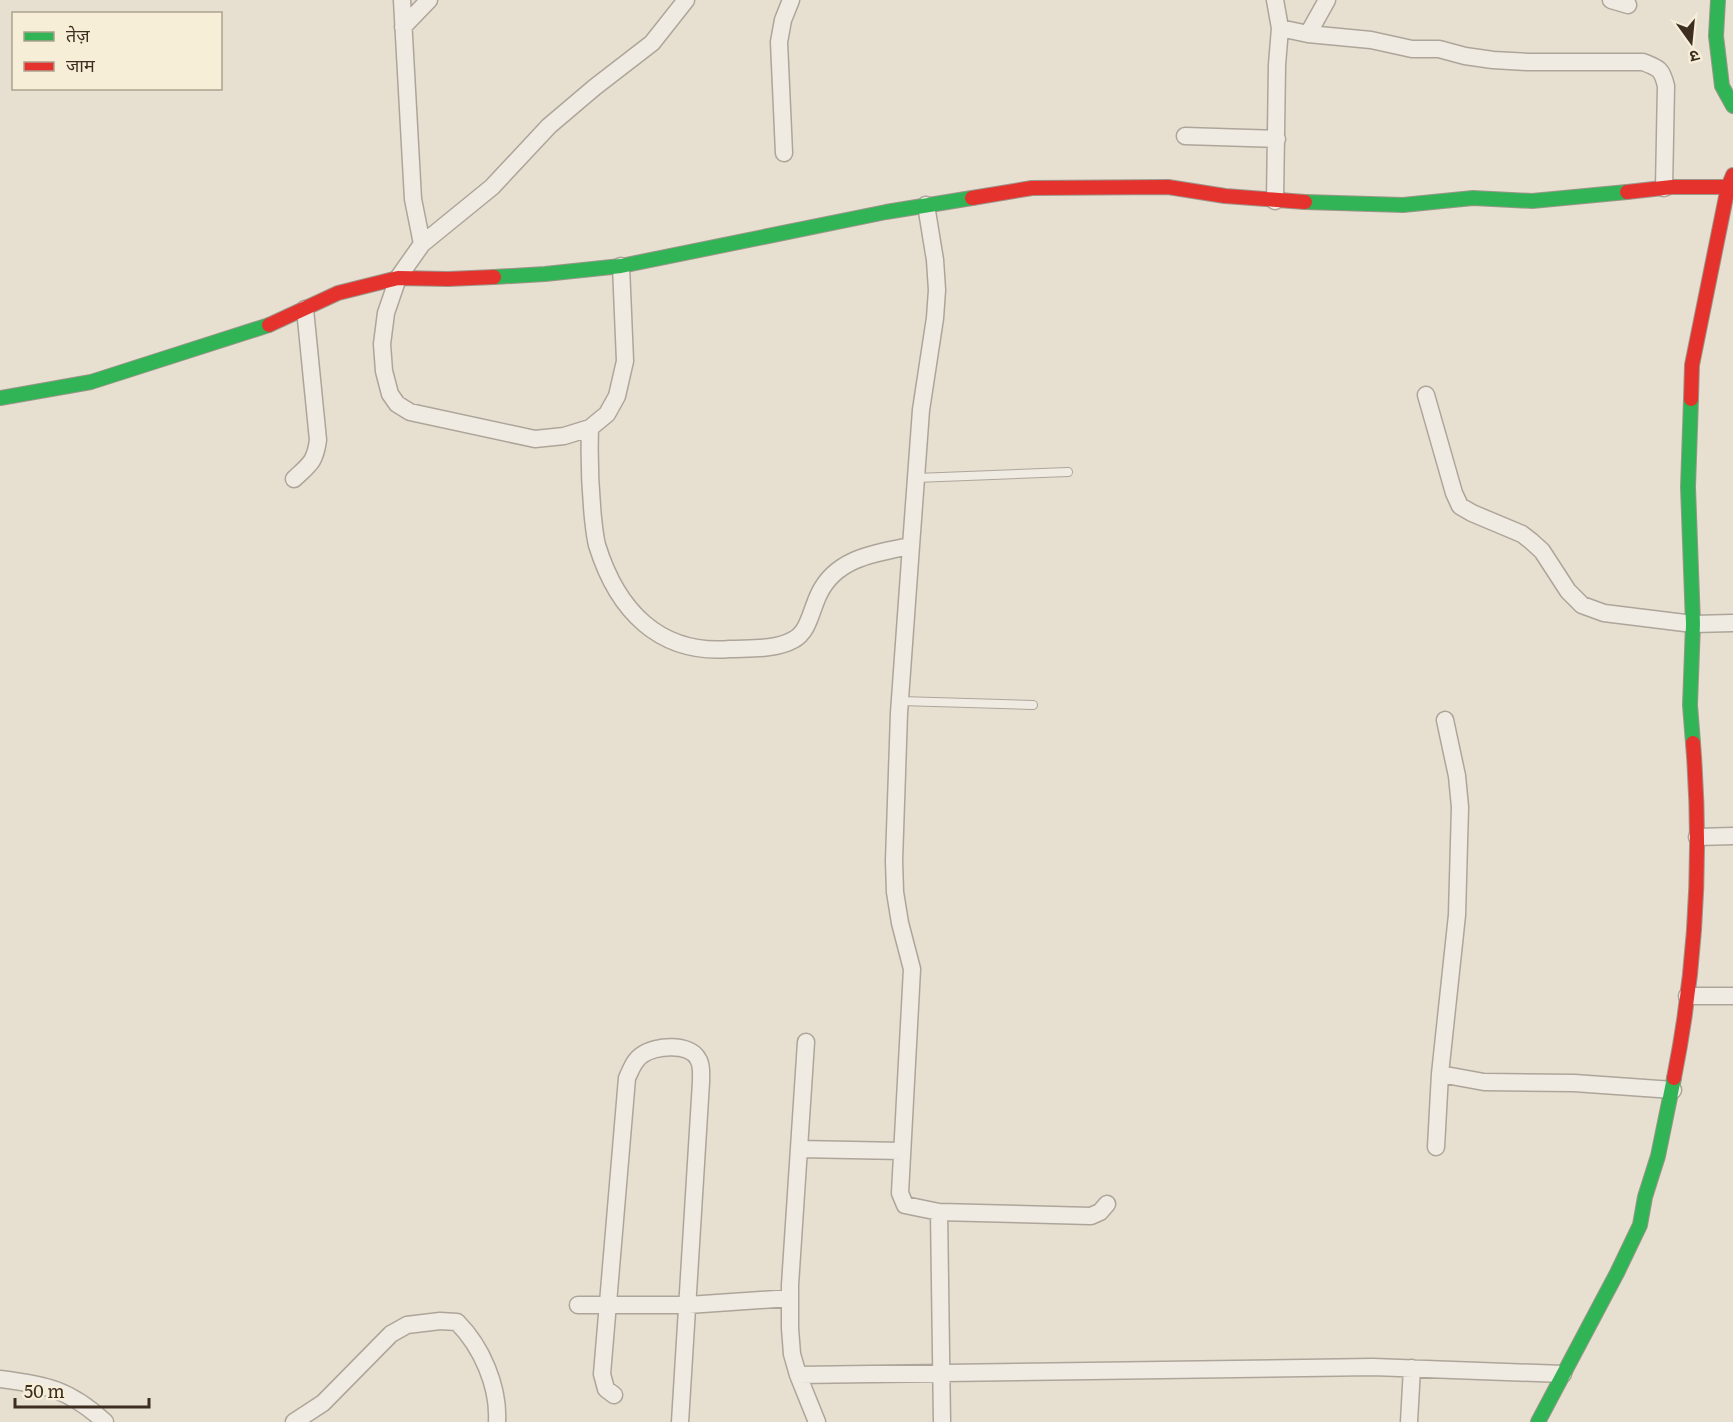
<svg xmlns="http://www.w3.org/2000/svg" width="1733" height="1422" viewBox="0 0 1733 1422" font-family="Literata,'Noto Sans Devanagari',serif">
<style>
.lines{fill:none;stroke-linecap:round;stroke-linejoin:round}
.lane-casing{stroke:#ada599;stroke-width:10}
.street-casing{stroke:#ada599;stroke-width:19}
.fast-casing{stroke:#9c958a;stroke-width:16}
.jam-casing{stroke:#9c958a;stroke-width:16}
.lane{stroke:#efebe3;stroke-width:8}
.street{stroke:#efebe3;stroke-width:16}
.fast{stroke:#30b455;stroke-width:14}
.jam{stroke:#e5322d;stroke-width:14}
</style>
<rect width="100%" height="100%" fill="#e7e0d1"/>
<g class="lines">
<defs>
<path id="lane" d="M916,478L1068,472
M900,701L1033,705"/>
<path id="street" d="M402,0L413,199L422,244
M1275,0L1280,28
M1611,0L1628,5
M403,27L429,0
M1308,34L1371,40L1412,49H1439L1465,56L1493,60L1528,62H1643C1659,68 1662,69 1666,86L1664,188
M1185,136L1277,139
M784,153L779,42L783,20L791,0
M1275,201L1277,65L1280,28L1308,34L1327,0
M926,205L935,260L937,290L935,318L921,410L911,546L899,713L894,861L895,892L900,923L912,969L900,1193L905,1205L939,1212L1091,1216L1100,1212L1107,1204
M621,266L625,361L617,396L607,414L590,428L564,436L535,439L410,412L397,404L390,394L384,371L382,344L386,313L398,278L422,244L492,187L549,126L595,87L652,43L686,0
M1426,395L1454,493L1460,506L1472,513L1522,534L1531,541L1542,551L1568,591L1582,605L1604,613L1693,624L1733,623
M590,428C589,458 590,488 593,518C594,527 595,537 597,545C617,610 659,655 730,649C750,648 775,650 793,640C809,632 811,610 819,594C836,558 875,553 911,546
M294,479C310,464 315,462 318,440L305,309
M1697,837L1733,836
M1687,996H1733
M806,1042L790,1285V1328L792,1354L798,1375L817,1422
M1440,1074L1484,1082L1574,1083L1673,1090
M1436,1147L1440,1074L1457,915L1460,807L1457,776L1445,720
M799,1149L902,1151
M939,1212L942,1422
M578,1305H688L790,1298
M798,1375L1373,1367L1563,1374
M0,1379C47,1385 69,1389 105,1422
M614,1395L606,1389L602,1374L627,1078C631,1070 634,1060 642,1055C655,1045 690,1043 698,1059C702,1065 701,1075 701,1082L680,1422
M294,1422L323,1403L391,1334L407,1325L440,1321L457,1322C482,1347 499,1387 497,1422
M1409,1422L1412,1368"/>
<path id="fast" d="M1718,0L1716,36L1722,86L1733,106
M1305,202L1403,205L1473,198L1532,201L1627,192
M494,277L545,274L621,266L886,212L972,198
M0,398L91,382L269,325
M1691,399L1688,487L1693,624L1690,705L1693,743
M1538,1422L1617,1273L1640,1225L1645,1197L1658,1156L1674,1078"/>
<path id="jam" d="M1627,192L1672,187H1728
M972,198L1032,188L1168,187L1225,196L1305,202
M269,325L338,293L398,278L448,279L494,277
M1691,399L1692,365L1728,187L1733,175
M1674,1078C1696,968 1702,855 1693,743"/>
</defs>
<use href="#lane" class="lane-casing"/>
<use href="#street" class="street-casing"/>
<use href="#fast" class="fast-casing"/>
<use href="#jam" class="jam-casing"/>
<use href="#lane" class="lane"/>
<use href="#street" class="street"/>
<use href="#fast" class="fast"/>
<use href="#jam" class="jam"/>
</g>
<rect x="12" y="12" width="210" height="78" fill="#f7eed8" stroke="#ada18e" stroke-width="1.5"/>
<rect x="24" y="32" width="30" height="9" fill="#30b455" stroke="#ada18e" stroke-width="1.5"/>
<text x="66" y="42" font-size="18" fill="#3d2e20">तेज़</text>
<rect x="24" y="62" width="30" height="9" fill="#e5322d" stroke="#ada18e" stroke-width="1.5"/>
<text x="66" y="72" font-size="18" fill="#3d2e20">जाम</text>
<g transform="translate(1691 42) rotate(165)" stroke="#f7eed8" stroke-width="4.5" paint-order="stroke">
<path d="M0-4.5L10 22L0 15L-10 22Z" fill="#3d2e20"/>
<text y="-9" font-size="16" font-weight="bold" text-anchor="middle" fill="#3d2e20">उ</text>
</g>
<path d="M15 1398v9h134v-9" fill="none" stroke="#3d2e20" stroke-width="3"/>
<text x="24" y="1398" font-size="18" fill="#3d2e20" stroke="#f7eed8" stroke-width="4.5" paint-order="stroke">50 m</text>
</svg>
